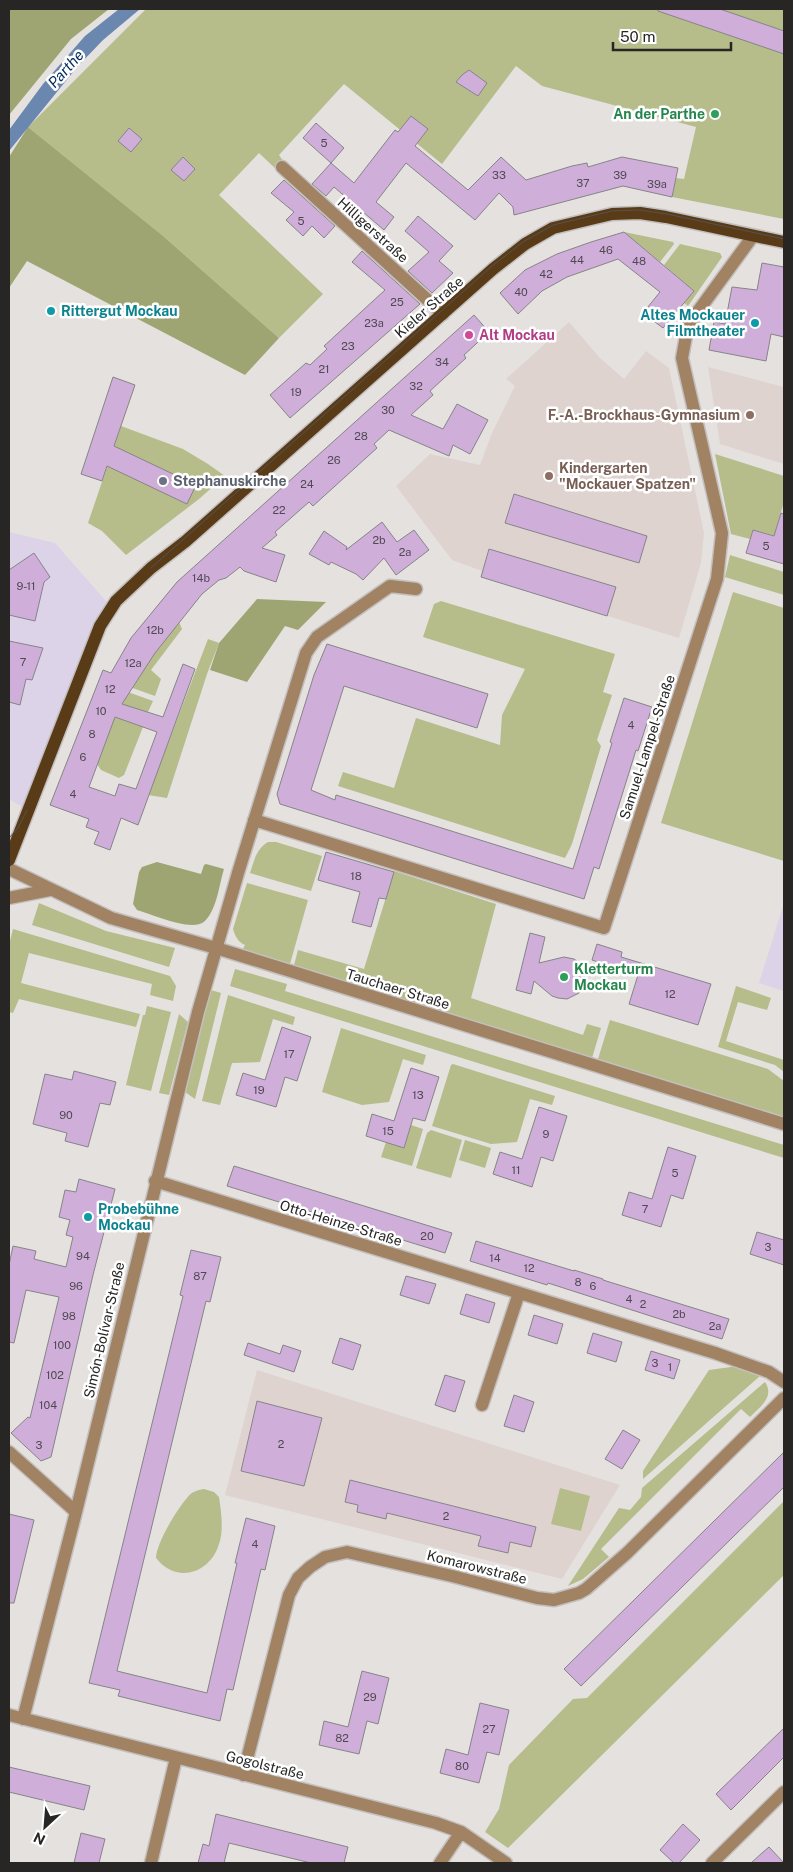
<svg xmlns="http://www.w3.org/2000/svg" width="793" height="1872" viewBox="0 0 793 1872" font-family="'Public Sans',sans-serif">
<style>
.commercial{fill:#ddd3e8}
.built{fill:#dfd3d0}
.green{fill:#b6bd8b}
.forest{fill:#9fa572}
.water{fill:#6987af}
.building{fill:#cfafda;stroke:#868487;fill-rule:evenodd}
.lines{fill:none;stroke-linecap:round;stroke-linejoin:round}
.minor-casing{stroke:#c2bfbe;stroke-width:15}
.major-casing{stroke:#c2bfbe;stroke-width:15}
.minor{stroke:#a18363;stroke-width:12}
.major{stroke:#593b17;stroke-width:12}
.tram{stroke:#555352;stroke-width:1}
.leisure-dot{fill:#2e9e5b;stroke:#fff;stroke-width:2}
.culture-dot{fill:#0f9aa8;stroke:#fff;stroke-width:2}
.hotel-dot{fill:#d1479c;stroke:#fff;stroke-width:2}
.education-dot{fill:#8d6e63;stroke:#fff;stroke-width:2}
.worship-dot{fill:#6b7280;stroke:#fff;stroke-width:2}
.labels{text-anchor:middle;stroke-width:5;stroke-linejoin:round;paint-order:stroke}
.number-label{font-size:11px;fill:#514852}
.leisure-label{font-size:14px;font-weight:bold;fill:#27864d;stroke:#fff;text-anchor:end}
.street-label{font-size:14px;fill:#272625;stroke:#fff}
.culture-label{font-size:14px;font-weight:bold;fill:#0d838f;stroke:#fff;text-anchor:start}
.hotel-label{font-size:14px;font-weight:bold;fill:#b23c85;stroke:#fff;text-anchor:start}
.education-label{font-size:14px;font-weight:bold;fill:#785e54;stroke:#fff;text-anchor:end}
.worship-label{font-size:14px;font-weight:bold;fill:#5b616d;stroke:#fff;text-anchor:start}
.water-label{font-size:15px;font-style:italic;fill:#002a5c;stroke:#fff}
</style>
<rect width="100%" height="100%" fill="#e4e1df"/>
<path class="commercial" d="M9,532L55,543L112,608L27,810L9,799Z
M784,903V991L759,983Z"/>
<path class="built" d="M569,322L599,357L624,379L646,351L669,368L704,533L701,563L679,638L481,577L482,571L452,560L396,486L430,454L480,465L492,433L515,386L506,379Z
M708,367L784,387V464L720,444Z
M257,1370L620,1485L562,1579L225,1495Z"/>
<path class="green" d="M146,9H784V219L672,197L676,178L684,179L696,127L542,86L516,66L442,164L344,84L279,155L285,164L278,171L259,153L219,195L323,294L279,338L162,235L28,127Z
M624,232L673,242L674,244L660,262Z
M680,244L720,253L722,257L688,306L684,303L694,291L664,265Z
M121,426L183,449L208,464L225,476L199,499L126,555L102,531L88,523Z
M715,454L784,476V502L776,529V536L753,530L750,539L731,534Z
M730,555L784,572V595L725,577Z
M733,592L784,608V861L661,823Z
M441,601L615,654L603,692L612,695L597,740L601,746L572,844L565,858L338,786L343,772L394,788L416,718L500,745L502,715L525,669L423,637L434,604Z
M179,622L182,629L151,670L161,679L155,696L127,686Z
M208,639L219,643L207,674L167,798L148,795Z
M125,691L153,701L148,712L138,709L133,723L143,727L124,775L119,778L101,770L97,764Z
M268,842H276L322,856L311,891L250,873C254,861 256,849 268,842Z
M394,871L496,904L471,998L583,1035L587,1024L601,1028L592,1058L294,965L298,950L364,969Z
M247,883L308,900L290,964L243,949L245,945C238,942 235,936 233,929Z
M39,903L106,931L175,948L169,967L32,925Z
M13,929L170,976L176,986L173,1001L150,995L152,984L29,953L21,983L140,1014L136,1027L19,999L13,1013L9,1012V945Z
M235,969L287,984L285,991L784,1145V1158L230,986Z
M736,986L771,998L767,1010L738,1002L726,1041L784,1060V1072L775,1065L718,1047Z
M211,990L221,993L195,1099L185,1092Z
M228,995L295,1017L293,1025L273,1019L260,1062L232,1063L220,1105L202,1101Z
M147,1006L171,1012L151,1091L126,1085L143,1015H145Z
M179,1014L188,1022L169,1095L159,1093Z
M610,1020L768,1069L784,1081V1117L598,1059Z
M341,1028L426,1055L423,1065L403,1059L389,1102L362,1105L322,1092Z
M453,1064L555,1096L552,1105L530,1099L517,1142L491,1144L432,1126L451,1065Z
M411,1125L423,1129L412,1166L381,1157L386,1142L404,1147Z
M431,1130L462,1140L451,1178L416,1168L427,1133Z
M465,1140L491,1148L485,1168L459,1160Z
M738,1366L760,1376L643,1479V1471L709,1370Z
M765,1382C775,1397 760,1407 750,1417L741,1409L601,1549L609,1557L583,1579L568,1586L619,1508L630,1510L641,1497L642,1488Z
M560,1488L590,1496L581,1531L551,1524Z
M204,1489L214,1492L219,1497C221,1511 224,1530 219,1544C210,1574 176,1584 156,1558C156,1544 177,1509 187,1498C191,1492 197,1490 204,1489Z
M784,1501V1575L508,1848L485,1832L499,1809L509,1765L573,1699L587,1698Z"/>
<path class="forest" d="M9,9H109L71,39L9,115Z
M28,127L162,235L279,338L245,375L27,261L9,288V157Z
M257,599L326,602L298,630L285,626L247,682L210,670L219,643Z
M157,862L201,874L204,865L206,864L224,869C219,885 217,909 205,921C193,933 151,914 137,910L133,904L139,872L142,867Z"/>
<path class="water" d="M119,9H140L103,40L78,66L9,151V130L43,84L85,36Z"/>
<path class="building" d="M658,9H720L784,31V54L658,11Z
M469,70L487,83L478,96L456,82L462,75Z
M411,116L428,129L415,146L468,190L501,157L526,180L572,166L587,163L588,167L622,157L678,168L672,197L623,186L514,215L513,207L499,193L475,220L406,163L376,202L394,217L384,230L334,187L326,196L312,184L331,163L303,138L316,123L344,148L331,163L354,183L395,130L398,132Z
M129,128L142,139L131,152L118,141Z
M183,157L195,169L184,181L171,170Z
M284,180L335,226L324,238L312,226L303,236L286,220L294,212L271,193Z
M418,216L453,246L439,261L453,273L432,293L408,271L429,252L405,231Z
M624,232L694,291L663,328L643,313L660,292L618,259L567,277L542,291L518,314L500,293L525,270L557,254L591,242Z
M362,251L420,304L290,418L270,395L306,363L310,365L327,349L324,346L385,290L352,262Z
M762,263L784,267V337L771,334L766,361L709,350L714,322L725,324L732,287L757,290Z
M474,315L489,332L464,355L466,358L430,391L433,395L411,415L443,429L457,404L488,420L470,454L453,445L449,456L389,430L374,444L377,448L313,506L309,502L275,532L277,535L262,548L285,555L276,582L244,571L240,567L226,578L219,580L202,594L155,653L122,704L163,717L183,664L195,669L138,825L121,818L110,850L94,844L99,832L86,827L89,819L50,805L103,670L111,673L131,638L177,582ZM115,717L157,732L136,789L119,784L115,796L89,787Z
M113,377L135,385L114,446L196,485L187,504L107,466L102,481L81,474Z
M514,494L647,536L639,563L505,523Z
M781,513L784,514V564L746,553L753,530L774,536Z
M382,522L397,542L414,530L429,550L396,575L384,558L363,580L356,574L331,562L329,565L309,554L324,531L347,547L346,550Z
M489,549L616,587L607,616L481,577Z
M34,553L50,577L44,582L35,621L9,615V570Z
M9,641L43,648L32,680L26,679L20,705L9,702Z
M327,644L488,694L477,728L344,686L311,790L335,800L336,795L573,869L612,743L610,742L624,698L652,707L638,751L636,750L599,869L594,867L584,899L280,804L277,794L314,675Z
M326,852L394,872L386,899L379,898L371,927L352,922L360,892L318,880Z
M530,933L545,937L539,963L564,957L574,959L584,966V985L579,993L567,999L558,998L552,996L534,981L531,994L516,990Z
M597,944L622,952L621,957L711,984L698,1025L629,1004L638,975L592,960Z
M282,1027L311,1037L297,1081L285,1077L276,1107L236,1095L243,1073L265,1080Z
M411,1068L439,1077L425,1121L413,1118L404,1148L366,1136L372,1114L394,1121Z
M74,1071L116,1082L110,1105L100,1103L88,1147L65,1141L67,1133L33,1124L45,1074L72,1080Z
M539,1107L567,1116L553,1161L541,1157L532,1187L493,1174L500,1152L522,1159Z
M668,1147L696,1156L683,1199L671,1195L661,1227L622,1215L629,1192L652,1199Z
M234,1166L452,1233L445,1253L227,1186Z
M79,1179L115,1189L93,1275L51,1457L41,1461L11,1433L28,1417L30,1418L59,1297L26,1290L14,1343L9,1342V1265L13,1246L36,1251L34,1259L66,1267L73,1237L66,1235L70,1220L59,1217L65,1190L76,1192Z
M757,1232L784,1240V1265L750,1254Z
M476,1241L574,1271V1270L603,1279V1280L729,1319L722,1339L548,1283L547,1285L470,1261Z
M191,1250L221,1257L210,1302L206,1301L117,1671L207,1693L237,1563H235L246,1518L275,1526L265,1570L261,1569L233,1690L227,1689L220,1721L118,1696L120,1690L89,1683L183,1296L180,1295Z
M406,1276L436,1284L429,1304L400,1295Z
M466,1294L495,1303L489,1323L460,1314Z
M534,1315L563,1324L557,1344L528,1335Z
M593,1333L622,1342L616,1362L587,1353Z
M340,1338L361,1345L353,1370L332,1363Z
M248,1343L280,1354L283,1345L301,1351L294,1372L244,1355Z
M651,1351L680,1360L674,1379L645,1370Z
M445,1375L465,1381L455,1412L435,1405Z
M514,1395L534,1402L524,1432L504,1426Z
M257,1401L322,1418L304,1486L241,1471Z
M623,1430L640,1440L622,1469L605,1459Z
M784,1452V1487L581,1686L564,1669Z
M350,1480L536,1527L531,1547L510,1542L508,1553L478,1546L481,1536L387,1513L386,1519L357,1512L358,1505L345,1502Z
M9,1514L34,1520L14,1603H9Z
M362,1671L389,1678L378,1724L367,1721L359,1754L319,1745L324,1721L348,1727Z
M480,1703L509,1710L499,1755L487,1752L479,1783L440,1773L446,1749L468,1755Z
M784,1728V1757L731,1810L716,1794Z
M9,1767L90,1786L84,1810L9,1792Z
M216,1814L348,1847L344,1863H311L229,1843L224,1863H198L203,1844L209,1846Z
M683,1824L700,1840L679,1863H674L660,1850Z
M81,1833L105,1839L99,1863H74Z
M769,1847L784,1863H751L762,1853Z"/>
<g class="lines">
<defs>
<path id="minor" d="M282,167L443,314
M254,820L604,928L717,579L722,533L682,358L688,325L753,236
M9,869L111,918L216,948L784,1124
M9,898L50,890
M155,1181L715,1353L769,1372L784,1382
M482,1405L519,1293
M9,1452L76,1512
M9,1715L436,1823L461,1832L506,1863
M23,1719L76,1512L198,1012L238,873L306,653L317,637L390,586L416,589
M243,1775L289,1595L298,1578L310,1567L325,1557L347,1552L452,1576L537,1598L554,1600L579,1593L586,1589L627,1553L784,1398
M151,1863L176,1758
M440,1863L461,1832
M712,1863L784,1792"/>
<path id="major" d="M9,860L100,626L116,601L151,568L186,541L493,269L525,244L553,228L612,214L640,213L666,217L784,242"/>
</defs>
<use href="#minor" class="minor-casing"/>
<use href="#major" class="major-casing"/>
<use href="#minor" class="minor"/>
<use href="#major" class="major"/>
<path class="tram" d="M151,568L491,267L523,242L553,225L612,211L639,210L667,214L784,239
M9,838L18,828L27,810"/>
</g>
<g class="leisure-dot">
<circle cx="715" cy="114" r="5"/>
<circle cx="564" cy="977" r="5"/>
</g>
<g class="culture-dot">
<circle cx="51" cy="311" r="5"/>
<circle cx="755" cy="323" r="5"/>
<circle cx="88" cy="1217" r="5"/>
</g>
<circle class="hotel-dot" cx="469" cy="335" r="5"/>
<g class="education-dot">
<circle cx="750" cy="415" r="5"/>
<circle cx="549" cy="476" r="5"/>
</g>
<circle class="worship-dot" cx="163" cy="481" r="5"/>
<g class="labels">
<g class="number-label">
<text x="324" y="147">5</text>
<text x="499" y="179">33</text>
<text x="620" y="179">39</text>
<text x="583" y="187">37</text>
<text x="657" y="188">39a</text>
<text x="301" y="225">5</text>
<text x="606" y="254">46</text>
<text x="577" y="264">44</text>
<text x="639" y="265">48</text>
<text x="546" y="278">42</text>
<text x="521" y="296">40</text>
<text x="397" y="306">25</text>
<text x="374" y="327">23a</text>
<text x="348" y="350">23</text>
<text x="442" y="366">34</text>
<text x="324" y="373">21</text>
<text x="416" y="390">32</text>
<text x="296" y="396">19</text>
<text x="388" y="414">30</text>
<text x="361" y="440">28</text>
<text x="334" y="464">26</text>
<text x="307" y="488">24</text>
<text x="279" y="514">22</text>
<text x="379" y="544">2b</text>
<text x="766" y="550">5</text>
<text x="405" y="556">2a</text>
<text x="201" y="582">14b</text>
<text x="26" y="590">9-11</text>
<text x="155" y="634">12b</text>
<text x="23" y="666">7</text>
<text x="133" y="667">12a</text>
<text x="110" y="693">12</text>
<text x="101" y="715">10</text>
<text x="631" y="729">4</text>
<text x="92" y="738">8</text>
<text x="83" y="761">6</text>
<text x="73" y="798">4</text>
<text x="356" y="880">18</text>
<text x="670" y="998">12</text>
<text x="289" y="1058">17</text>
<text x="259" y="1094">19</text>
<text x="418" y="1099">13</text>
<text x="66" y="1119">90</text>
<text x="388" y="1135">15</text>
<text x="546" y="1138">9</text>
<text x="516" y="1174">11</text>
<text x="675" y="1177">5</text>
<text x="645" y="1213">7</text>
<text x="427" y="1240">20</text>
<text x="768" y="1251">3</text>
<text x="83" y="1260">94</text>
<text x="495" y="1262">14</text>
<text x="529" y="1272">12</text>
<text x="200" y="1280">87</text>
<text x="578" y="1286">8</text>
<text x="76" y="1290">96</text>
<text x="593" y="1290">6</text>
<text x="629" y="1303">4</text>
<text x="643" y="1308">2</text>
<text x="679" y="1318">2b</text>
<text x="69" y="1320">98</text>
<text x="715" y="1330">2a</text>
<text x="62" y="1349">100</text>
<text x="655" y="1367">3</text>
<text x="670" y="1371">1</text>
<text x="55" y="1379">102</text>
<text x="48" y="1409">104</text>
<text x="281" y="1448">2</text>
<text x="39" y="1449">3</text>
<text x="446" y="1520">2</text>
<text x="255" y="1548">4</text>
<text x="370" y="1701">29</text>
<text x="489" y="1733">27</text>
<text x="342" y="1742">82</text>
<text x="462" y="1770">80</text>
</g>
<g class="leisure-label">
<text x="705" y="119">An der Parthe</text>
<text x="574" y="974" text-anchor="start">Kletterturm<tspan x="574" dy="16">Mockau</tspan></text>
</g>
<g class="street-label">
<text transform="translate(373 230) rotate(42)" y="5">Hilligerstraße</text>
<text transform="translate(429 307) rotate(-41)" y="5">Kieler Straße</text>
<text transform="translate(647 747) rotate(-72)" y="5">Samuel-Lampel-Straße</text>
<text transform="translate(398 989) rotate(17)" y="5">Tauchaer Straße</text>
<text transform="translate(341 1223) rotate(17)" y="5">Otto-Heinze-Straße</text>
<text transform="translate(104 1330) rotate(-77)" y="5">Simón-Bolívar-Straße</text>
<text transform="translate(477 1567) rotate(14)" y="5">Komarowstraße</text>
<text transform="translate(265 1765) rotate(14)" y="5">Gogolstraße</text>
</g>
<g class="culture-label">
<text x="61" y="316">Rittergut Mockau</text>
<text x="745" y="320" text-anchor="end">Altes Mockauer<tspan x="745" dy="16">Filmtheater</tspan></text>
<text x="98" y="1214">Probebühne<tspan x="98" dy="16">Mockau</tspan></text>
</g>
<g class="hotel-label">
<text x="479" y="340">Alt Mockau</text>
</g>
<g class="education-label">
<text x="740" y="420">F.-A.-Brockhaus-Gymnasium</text>
<text x="559" y="473" text-anchor="start">Kindergarten<tspan x="559" dy="16">"Mockauer Spatzen"</tspan></text>
</g>
<g class="worship-label">
<text x="173" y="486">Stephanuskirche</text>
</g>
<g class="water-label">
<text transform="translate(66 69) rotate(-48)" y="5">Parthe</text>
</g>
</g>
<rect width="793" height="1872" fill="none" stroke="#272625" stroke-width="20"/>
<g transform="translate(45 1827) rotate(206)" stroke="#ffffff" stroke-width="4" paint-order="stroke">
<path d="M0-4L9 19L0 12L-9 19Z" fill="#272625"/>
<text y="-8" font-size="14" font-weight="bold" text-anchor="middle" fill="#272625">N</text>
</g>
<path d="M613 42v8h118v-8" fill="none" stroke="#272625" stroke-width="2.5"/>
<text x="620" y="42" font-size="15" fill="#272625" stroke="#ffffff" stroke-width="4" paint-order="stroke">50 m</text>
</svg>
